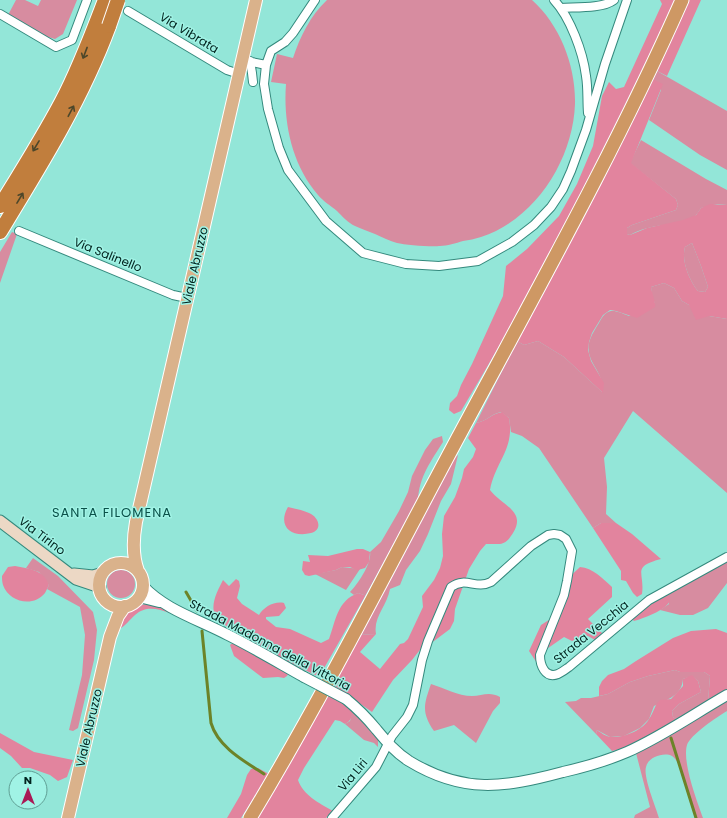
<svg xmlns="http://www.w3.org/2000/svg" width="727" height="818" viewBox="0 0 727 818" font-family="Poppins,sans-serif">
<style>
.green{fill:#d78ca0}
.forest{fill:#e2849e;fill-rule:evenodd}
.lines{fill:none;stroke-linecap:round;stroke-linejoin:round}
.stream{stroke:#6c8328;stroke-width:3}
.minor-casing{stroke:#34897d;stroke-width:10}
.tertiary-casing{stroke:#34897d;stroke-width:12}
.secondary-casing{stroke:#34897d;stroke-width:13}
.primary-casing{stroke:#fff;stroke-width:14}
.trunk-casing{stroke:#fff;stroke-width:15}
.motorway-casing{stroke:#fff;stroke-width:16}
.minor{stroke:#fff;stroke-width:8}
.tertiary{stroke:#fff;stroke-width:10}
.secondary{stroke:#ecd8c5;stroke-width:11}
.primary{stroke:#dab28b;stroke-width:12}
.trunk{stroke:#ce9864;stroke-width:13}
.motorway{stroke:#c17e3d;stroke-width:14}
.tertiary-bridge-casing{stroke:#34897d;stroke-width:12;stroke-linecap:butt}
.motorway-bridge-casing{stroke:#fff;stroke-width:16;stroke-linecap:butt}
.tertiary-bridge{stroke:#fff;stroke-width:10}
.motorway-bridge{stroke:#c17e3d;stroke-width:14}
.oneway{stroke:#4d472a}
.labels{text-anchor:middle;stroke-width:3;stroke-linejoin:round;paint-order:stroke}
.street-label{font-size:12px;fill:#00231e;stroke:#a0f3e5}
.neighbourhood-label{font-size:13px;letter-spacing:1px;fill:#0a5149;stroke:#a0f3e5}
</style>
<rect width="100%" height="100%" fill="#93e6d8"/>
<path class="green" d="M16,0H25L38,6L41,0H77L63,34L55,39L41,35L8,15Z
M327,0H532C560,25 576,66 575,104C573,159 536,219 481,237C475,239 469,240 463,241C456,243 447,246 440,246C431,247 405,245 397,243C390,241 382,237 375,234C368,231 361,229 355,226C348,223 342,216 337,211C331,206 323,201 318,195C292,165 283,123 286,84L271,82L277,54L293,58C300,37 310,16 327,0Z
M657,71L727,111V170L700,155L649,120L661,90L652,79Z
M641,140L706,179L727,190V205L717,204L701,208C699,211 697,214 695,216C675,227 650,223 630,235L627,234V228L632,225L676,210L678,205L676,199L630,163Z
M12,232L17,234L0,283V252Z
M692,243L701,266L708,287L705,292L698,291C689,280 681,260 685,247Z
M664,283L674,288L682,301L689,305L709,316L727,319V493L633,411L604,458L607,487L606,514L616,523H601L593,528L539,448L522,436L511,432L509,418L501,412C491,414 487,421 476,423L517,341L524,345L538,341L564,357L602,392C606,373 585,363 589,343C591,335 596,328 600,321C608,306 616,311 629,316L655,304L652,295L651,287Z
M442,436L443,442C431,461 419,477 418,500L364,598V595L358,593L354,595L350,592C358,584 372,563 370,552L381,542L399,511L408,492L412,476L425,450L433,439Z
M458,455L451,484L441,501L428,534L420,551L406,570L400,585L390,589C387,606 373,617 376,634L359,635L453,459Z
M33,558L58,576L93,612L97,630L94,660L78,728L73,731L69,730L82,675L85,635L80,607L47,589L49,585L39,572L26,568Z
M727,560V583L708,608L693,615H680L660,610L669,604L664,593Z
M342,567L360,569L346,590L315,574L336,570Z
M107 584a14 14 0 1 1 28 0a14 14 0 1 1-28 0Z
M675,670L680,672H704L710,676L708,701L677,720L673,717L672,711L679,704L701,692L698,681L692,676L683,679C682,695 667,700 654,706L649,719L640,728L624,736L610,737L597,730L596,734L565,702L576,701L581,698H591L608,694L630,682L648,676Z
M431,684C444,688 458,696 472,696C482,696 489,691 500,697V703L493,711L476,743L454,725L434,731C421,712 424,704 431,684Z
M727,701V711C717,717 690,735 687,745C682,762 697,801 703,818H695L678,763C676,760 675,758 672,756C664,752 648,757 646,767C643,777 656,807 659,818H634L635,815L650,807L636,753Z
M353,710L378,738V747L374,743L364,740L345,724L350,721Z"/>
<path class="forest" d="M660,0H677C643,73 608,147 570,218C536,284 499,347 461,411L454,414L449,410L450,403L457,396L461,385L472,364L503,296L506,266L527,249L559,216L577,184L593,146L602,96L609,82L616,89L624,87L662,4Z
M689,0H701L667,76L657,71Z
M652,79L663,84L631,163L676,199L678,205L676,210L632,225L627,228V234L630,235L647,228L683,220L696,215L701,208L710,204L727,205V319L709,316L696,320L689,305L682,301L674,288L664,283L651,287C652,294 656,302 655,307L637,318L616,311L610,310L603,315L592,333L589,342L588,350L591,361L604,383L603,393L564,357L538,341L524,345L517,341L615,156ZM692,243L701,266L708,287L705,292L698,291C689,280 681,260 685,247Z
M502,412L509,418C515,449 495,462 490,490C501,505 527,511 513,533C505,546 501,544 486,544L480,551L469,569L455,609L454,621L450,629L434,641L423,646L412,660L393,680L372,712L332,684L359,635L376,634L360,652L380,669L400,644L404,643L408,639L423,607L422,596L434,580L440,568L443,556L442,534L444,516L455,497L462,478L464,469L473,457L476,449L468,438L476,423C487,421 491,414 502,412Z
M288,507C295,509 303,510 309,513C319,517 323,530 311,533C291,538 277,526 288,507Z
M601,523H616L632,534L661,559C631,567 645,572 642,594L637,597L633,593L626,581L621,580V571L593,528Z
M357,549H363L370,552L369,562L365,568L358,570L354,569L350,567H342L336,570L309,576L305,575L302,570L303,561L310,562L308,555L328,556Z
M15,566C29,569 43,569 49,585C48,587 46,591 45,593C33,608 9,602 3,585C2,582 2,578 2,576L8,567Z
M580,567C593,568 602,578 612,587V597L588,619L604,635L595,640L588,636L572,641L564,637L538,655L539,666L529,651L541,625L552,618L564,582Z
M236,579L239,581L240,586L237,598L242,604L259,615C264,607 274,601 284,603L286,608L279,616L266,617V619L276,627L290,629L321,643L329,639C336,620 337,601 358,593L364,595V598L319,677C301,668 222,630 215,615C210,604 218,590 223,580L229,586Z
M664,593L669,596C670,599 671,600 669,602C666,610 642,619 634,621L632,619Z
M148,604L158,606L170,613C158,609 146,605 135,615C129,620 126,626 119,629C125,614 129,605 148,604Z
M716,629L727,633V690L708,701L710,676L704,672H680L675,670L648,676L630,682L608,694L599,696V687L602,681L608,675L624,669L636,661L673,638L691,631Z
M234,642L289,672L287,676L284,678L278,677L263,678L234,656L230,645Z
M692,675L698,681L701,692L679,704L672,711L673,717L677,720L624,748L612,751L596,734L597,730C601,733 607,737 611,737C624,738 643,730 649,719C654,712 654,706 660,700L671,699L683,686V679Z
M328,694L350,707L353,710C352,717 351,721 345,724L340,721L335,720L304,768L298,780C303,795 319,803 333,811L326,818H256Z
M0,733L34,752L73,760L67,777L58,781L50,775L30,768H22L11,756L0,748Z
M258,768L269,774L241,818H227L241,794L247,775L251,769Z"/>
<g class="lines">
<path class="stream" d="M186,592L197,611
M202,631L211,723C218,747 244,761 264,774
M671,738L696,818"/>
<defs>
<path id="minor" d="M315,0L293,33L285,42L271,51L266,65L264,84L268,109L279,148L288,170L326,221L363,253L406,264L439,266L478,261L512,242L534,225L551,207L563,189L571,171L586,130L605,64L627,0
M554,0C570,17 583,52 586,76C588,88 587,100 588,113
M561,8C575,7 602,9 614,0
M128,11L227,70L239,74
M0,14L56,47L72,40L87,0
M242,60L266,65
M250,61L252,73L253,82
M19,231L173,295L187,298
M332,818L376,767L392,736L407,717L413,705L422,660L428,641L451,587C467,576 475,590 491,582L531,546L548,535L554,534L560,535L566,539L572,551L567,581L564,595L540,655C540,665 545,679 558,674C562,672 566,669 569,667L649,600L727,557"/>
<path id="tertiary" d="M143,586C165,610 200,620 228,635C254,648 279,663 304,677
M139,597L159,602
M346,699C357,708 367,718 376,729C386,741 395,752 409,761C463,794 504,788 563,772C585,767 606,761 627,752C661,737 694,714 727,695"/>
<path id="secondary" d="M0,521L76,579L100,587
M74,574L93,576L103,573"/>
<path id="primary" d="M99 585a22 22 0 1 1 44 0a22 22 0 1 1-44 0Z
M138,571C132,555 133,539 136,522L256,0
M68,818L110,637L118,616L125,606"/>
<path id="trunk" d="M250,818C326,692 392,560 462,430C538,288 617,147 682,0"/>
<path id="motorway" d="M0,206C21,172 43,137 62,101C79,69 92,34 105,0
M0,232C41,165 82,99 109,26"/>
</defs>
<use href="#minor" class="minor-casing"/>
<use href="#tertiary" class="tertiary-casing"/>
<use href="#secondary" class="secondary-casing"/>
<use href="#primary" class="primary-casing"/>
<use href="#trunk" class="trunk-casing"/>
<use href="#motorway" class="motorway-casing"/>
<use href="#minor" class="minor"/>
<use href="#tertiary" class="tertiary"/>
<use href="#secondary" class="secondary"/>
<use href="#primary" class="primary"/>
<use href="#trunk" class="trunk"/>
<use href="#motorway" class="motorway"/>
<defs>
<path id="tertiary-bridge" d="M304,677L346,699"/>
<path id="motorway-bridge" d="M109,26L118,0"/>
</defs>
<use href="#tertiary-bridge" class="tertiary-bridge-casing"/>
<use href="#motorway-bridge" class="motorway-bridge-casing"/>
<use href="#tertiary-bridge" class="tertiary-bridge"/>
<use href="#motorway-bridge" class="motorway-bridge"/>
</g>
<defs><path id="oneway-shaft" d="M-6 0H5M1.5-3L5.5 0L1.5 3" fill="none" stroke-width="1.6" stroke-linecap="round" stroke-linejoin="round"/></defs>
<g class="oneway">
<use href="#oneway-shaft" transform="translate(85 53) rotate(111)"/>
<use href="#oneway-shaft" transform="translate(71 111) rotate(-62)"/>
<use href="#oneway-shaft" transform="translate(36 146) rotate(121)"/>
<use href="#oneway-shaft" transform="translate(20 198) rotate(-59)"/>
</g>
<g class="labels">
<g class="street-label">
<text transform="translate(189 33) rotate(31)" y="4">Via Vibrata</text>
<text transform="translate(108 255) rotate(22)" y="4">Via Salinello</text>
<text transform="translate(195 266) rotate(-77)" y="4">Viale Abruzzo</text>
<text transform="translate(42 536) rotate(37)" y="4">Via Tirino</text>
<text transform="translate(591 632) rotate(-39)" y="4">Strada Vecchia</text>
<text transform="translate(270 645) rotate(28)" y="4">Strada Madonna della Vittoria</text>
<text transform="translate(89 728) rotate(-77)" y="4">Viale Abruzzo</text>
<text transform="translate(353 775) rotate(-50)" y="4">Via Liri</text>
</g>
<g class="neighbourhood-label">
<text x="112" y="517">SANTA FILOMENA</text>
</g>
</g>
<g transform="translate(28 790)"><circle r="19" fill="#a0f3e5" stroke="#60a095"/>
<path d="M0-3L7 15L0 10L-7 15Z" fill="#a91a56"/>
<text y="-6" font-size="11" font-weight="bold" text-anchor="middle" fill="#00231e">N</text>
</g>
</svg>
